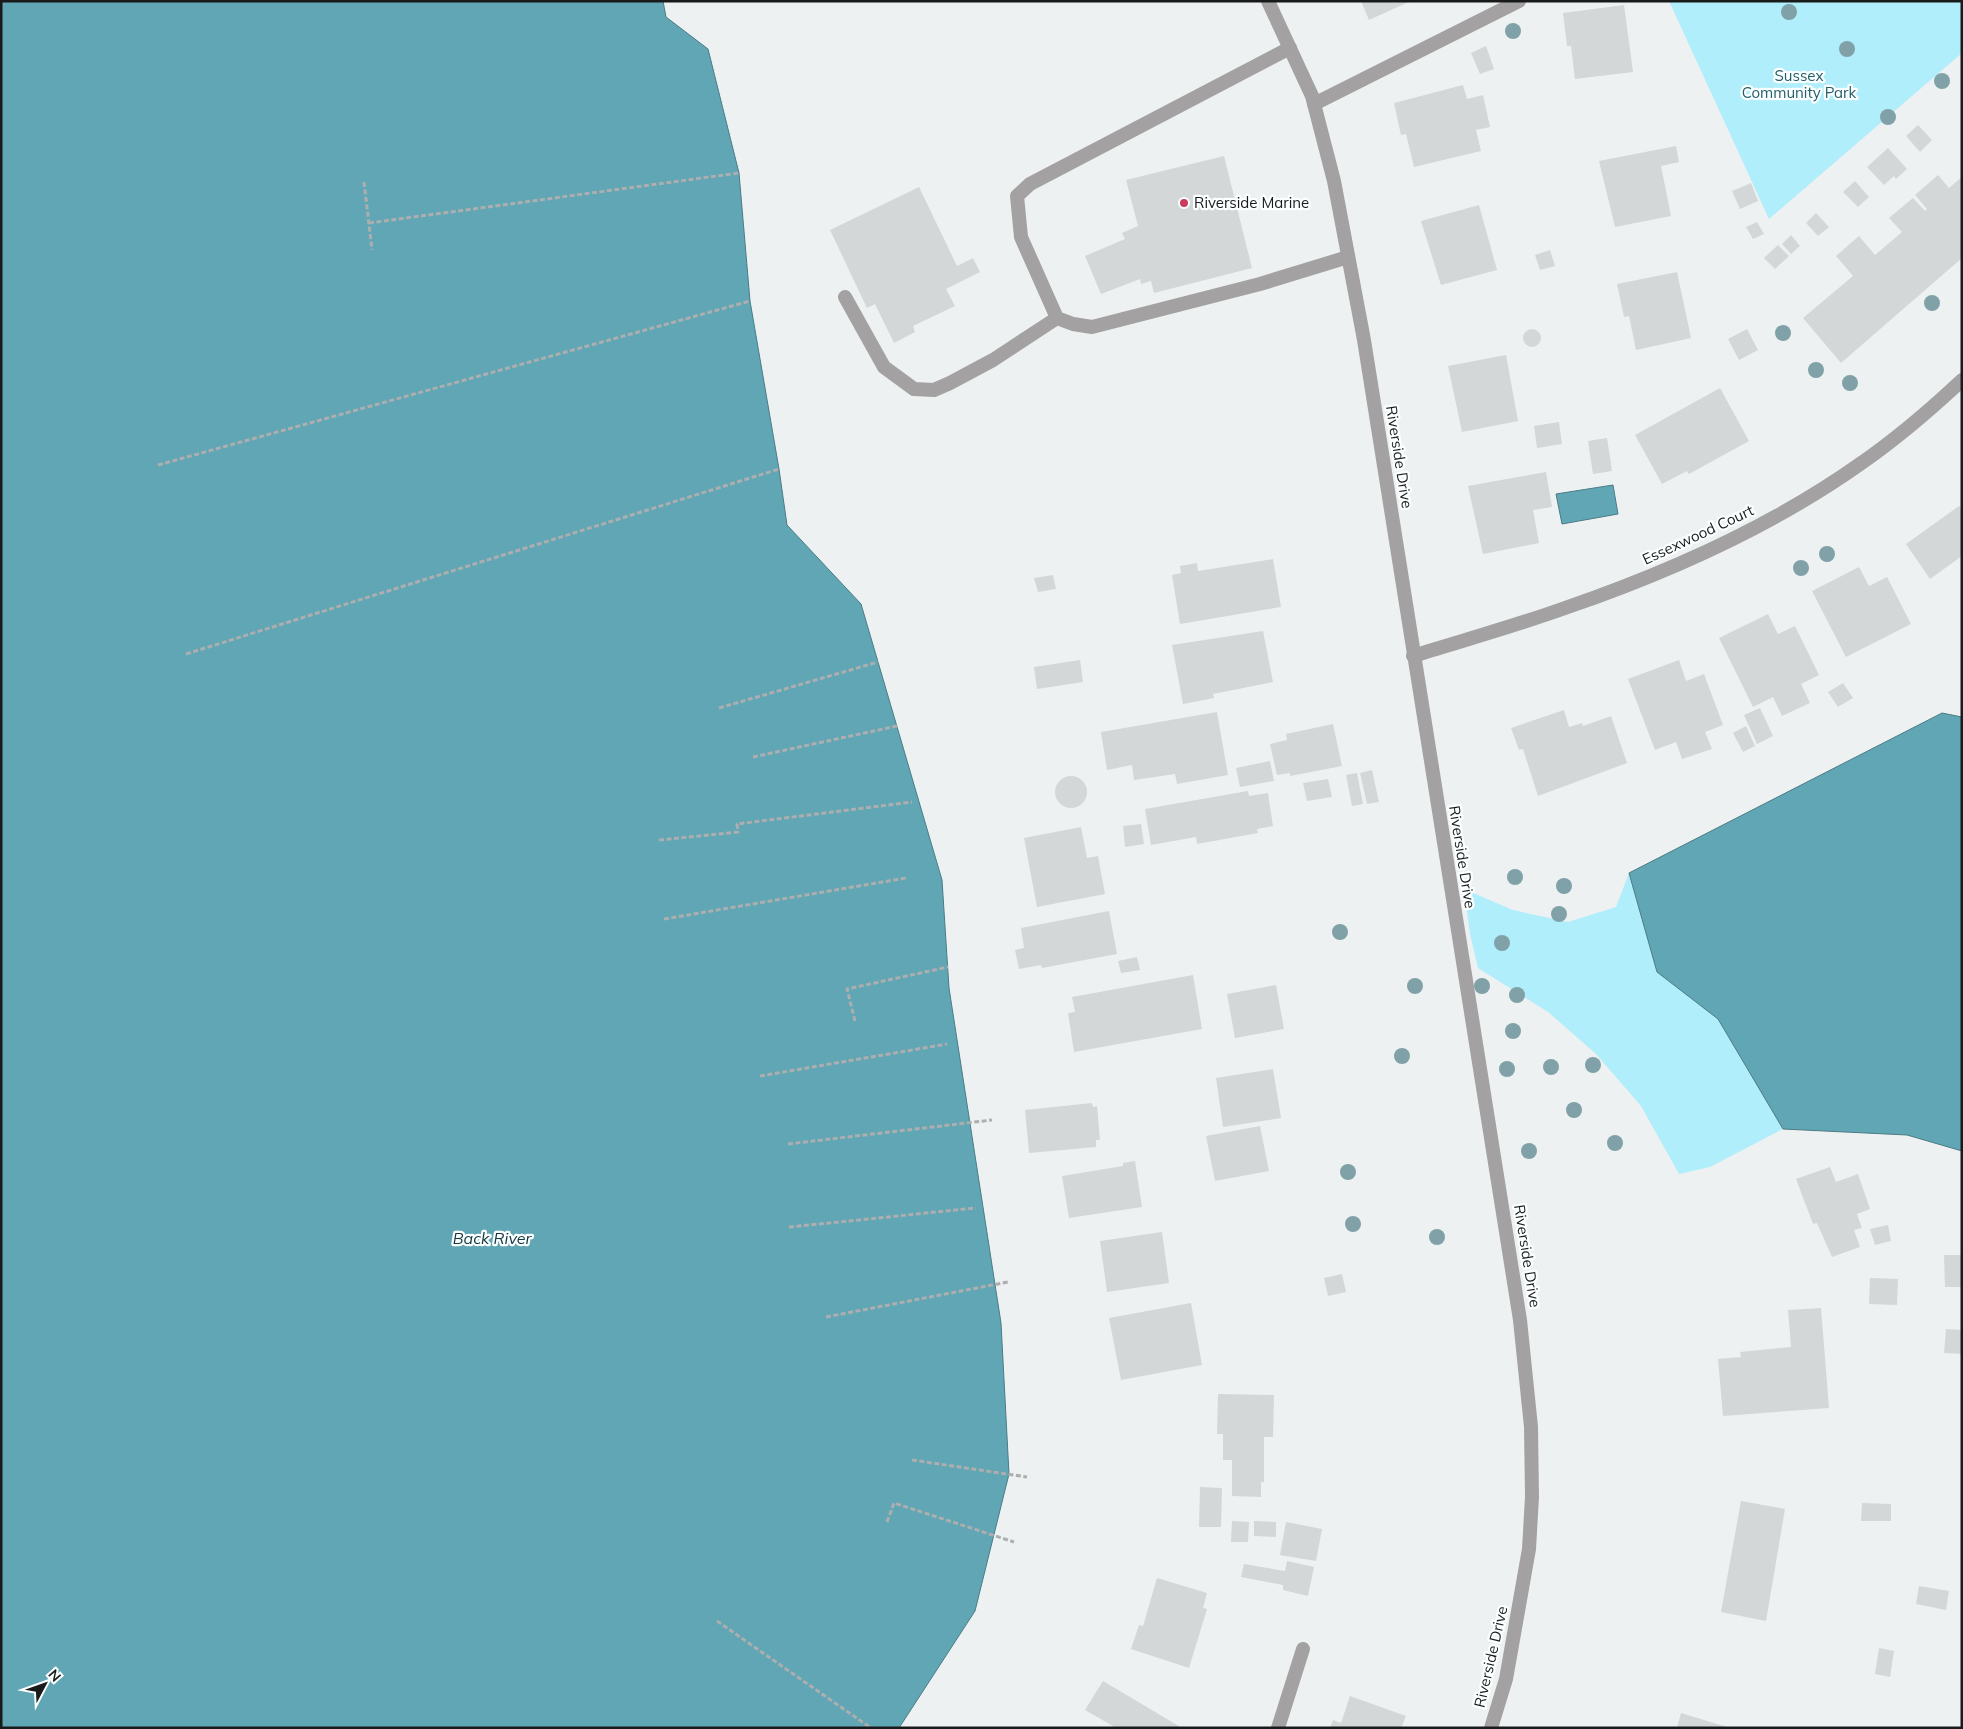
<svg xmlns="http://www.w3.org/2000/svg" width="1963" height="1729" viewBox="0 0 1963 1729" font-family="Mulish,sans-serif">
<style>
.green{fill:#b0eefb}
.water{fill:#61a6b4;stroke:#4b7c86}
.building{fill:#d3d7d8}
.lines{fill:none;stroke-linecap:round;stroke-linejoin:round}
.path{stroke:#acaeaf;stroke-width:3;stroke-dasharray:5 2.5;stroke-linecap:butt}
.service{stroke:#a3a1a1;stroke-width:14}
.minor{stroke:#a3a1a1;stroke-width:14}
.tertiary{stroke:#a3a1a1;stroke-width:14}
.tree{fill:#80a1a7}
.poi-dot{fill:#cb3b5b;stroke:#fcffff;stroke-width:2}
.labels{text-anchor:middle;stroke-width:4.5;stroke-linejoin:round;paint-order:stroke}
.park-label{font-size:15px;fill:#265f6a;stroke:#fcffff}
.poi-label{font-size:15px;fill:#191a1a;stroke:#fcffff;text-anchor:start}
.street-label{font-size:15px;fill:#191a1a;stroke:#fcffff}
.water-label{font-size:16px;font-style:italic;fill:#14363c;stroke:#fcffff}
</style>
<rect width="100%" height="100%" fill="#eef1f2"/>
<path class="green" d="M1669,1H1962V53L1769,219Z
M1629,873L1657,972L1718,1019L1783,1129L1710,1167L1679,1174L1641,1106L1596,1054L1548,1012L1478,968L1470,934L1464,889L1513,910L1568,922L1616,907Z"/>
<path class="water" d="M1,1H663L666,17L708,49L739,173L750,301L779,469L787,525L861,604L942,880L949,988L1001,1323L1009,1474L975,1611L899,1728H1Z
M1613,485L1618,514L1562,524L1556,494Z
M1942,713L1962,717V1151L1907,1135L1783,1129L1718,1019L1657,972L1629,873Z"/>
<path class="building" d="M1361,1H1411L1369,20Z
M1624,5L1633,72L1575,79L1571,46H1567L1563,13Z
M1486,46L1494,69L1480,74L1471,53Z
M1463,85L1467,99L1483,95L1490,127L1476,130L1481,151L1414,167L1406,134L1401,135L1394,103Z
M1918,125L1932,140L1920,152L1906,136Z
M1676,146L1679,162L1661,166L1671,216L1615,227L1599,161Z
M1888,148L1907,169L1896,179L1894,176L1884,185L1867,167Z
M1224,156L1252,268L1154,293L1151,281L1141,284L1140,279L1101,294L1085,256L1125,239L1122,233L1138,226L1126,180Z
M1938,175L1949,188L1962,177V258L1841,363L1803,318L1853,276L1836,256L1859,236L1875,255L1902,232L1889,218L1913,198L1925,211L1927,209L1915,195Z
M1855,181L1869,197L1858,207L1843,192Z
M1751,183L1758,201L1740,209L1732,191Z
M919,187L957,266L973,258L980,272L946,289L955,306L913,326L915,332L894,343L875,304L867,308L830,230Z
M1479,205L1497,270L1441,285L1421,221Z
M1816,213L1829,227L1818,236L1806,223Z
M1757,222L1764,234L1753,239L1746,227Z
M1791,235L1800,246L1791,254L1782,244Z
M1778,245L1789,256L1775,269L1764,258Z
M1550,250L1555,266L1540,270L1535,255Z
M1677,272L1691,338L1636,350L1629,316L1624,317L1617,284Z
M1523 338a9 9 0 1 1 18 0a9 9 0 1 1-18 0Z
M1747,329L1758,350L1739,360L1728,339Z
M1506,355L1518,421L1462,432L1448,366Z
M1720,388L1749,441L1689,474L1687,471L1662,484L1635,435Z
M1559,422L1562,444L1537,448L1534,426Z
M1607,438L1612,471L1593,474L1588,441Z
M1546,472L1552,507L1533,510L1539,543L1483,554L1468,486Z
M1959,506L1962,510V556L1930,579L1906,544Z
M1273,559L1281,607L1180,624L1172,575L1181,573L1180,566L1197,563L1198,571Z
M1859,567L1869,586L1887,577L1911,624L1846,657L1812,591Z
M1053,575L1056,589L1038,592L1034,578Z
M1768,614L1778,634L1795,626L1819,675L1801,684L1810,703L1782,716L1773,697L1753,707L1719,638Z
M1263,631L1273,682L1213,694L1214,698L1183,704L1172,645Z
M1080,660L1083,682L1037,689L1034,667Z
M1679,660L1686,681L1704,674L1723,725L1705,732L1712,749L1682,759L1676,742L1655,750L1628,679Z
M1843,683L1853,698L1838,707L1828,692Z
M1760,708L1773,736L1757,744L1744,715Z
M1564,710L1569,727L1582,723L1583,726L1611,716L1627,763L1538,796L1523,749L1519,750L1511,728Z
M1217,712L1228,775L1177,784L1175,774L1134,780L1132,765L1107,770L1101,732Z
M1333,724L1342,766L1290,776V773L1277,775L1270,744L1287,740L1286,734Z
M1746,726L1755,746L1743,752L1733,733Z
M1270,761L1274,781L1240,787L1236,768Z
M1372,770L1379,802L1367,804L1360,773Z
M1357,773L1363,804L1352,806L1346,775Z
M1055 792a16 16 0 1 1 32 0a16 16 0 1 1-32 0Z
M1328,779L1332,797L1307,801L1303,783Z
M1248,791L1249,796L1268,793L1273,826L1257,829L1258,833L1197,844L1196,837L1151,845L1145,809Z
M1141,824L1144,844L1125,847L1123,826Z
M1081,827L1087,858L1098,856L1105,894L1037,907L1024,838Z
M1109,911L1117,954L1042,968L1041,965L1019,969L1015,950L1024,948L1021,928Z
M1137,957L1140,970L1121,973L1118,961Z
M1193,975L1202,1029L1074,1052L1068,1013L1075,1012L1072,997Z
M1276,985L1284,1029L1235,1038L1227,994Z
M1273,1069L1281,1118L1223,1127L1216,1078Z
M1092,1103L1093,1107L1097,1106L1100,1140H1096V1147L1029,1153L1025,1110Z
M1260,1126L1269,1171L1215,1181L1206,1136Z
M1135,1161L1142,1207L1069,1218L1062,1176L1123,1166V1163Z
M1830,1167L1836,1182L1858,1174L1870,1209L1857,1214L1862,1228L1854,1230L1860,1247L1832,1257L1817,1223L1813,1224L1796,1179Z
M1888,1225L1891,1241L1875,1245L1870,1229Z
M1162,1232L1169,1283L1107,1292L1100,1241Z
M1944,1255H1962V1287H1945Z
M1342,1274L1346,1292L1328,1296L1324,1278Z
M1870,1278L1898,1279L1897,1305L1869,1304Z
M1191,1303L1202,1365L1121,1380L1109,1318Z
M1821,1308L1829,1408L1723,1416L1718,1359L1741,1357L1740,1352L1791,1347L1788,1310Z
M1946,1329L1961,1330L1962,1354L1944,1353Z
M1218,1394L1274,1395L1273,1437H1264V1482H1261V1497L1232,1496V1460H1223V1434H1217Z
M1200,1487L1222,1488L1221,1527H1199Z
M1741,1501L1785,1509L1766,1621L1721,1612Z
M1862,1503L1891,1504V1521H1861Z
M1232,1521L1249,1522L1248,1542H1231Z
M1254,1521L1276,1522V1537L1254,1536Z
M1286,1522L1322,1529L1316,1561L1280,1555Z
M1287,1561L1314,1567L1308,1596L1283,1590V1585L1241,1577L1244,1564L1285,1571Z
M1157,1578L1207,1593L1203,1608L1207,1609L1189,1668L1131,1649L1139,1625L1143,1626Z
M1919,1586L1949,1591L1946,1610L1916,1604Z
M1879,1648L1894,1651L1890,1677L1875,1674Z
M1103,1681L1182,1728H1112L1113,1726L1085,1710Z
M1350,1696L1406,1716L1401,1728H1330L1333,1720L1341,1723Z
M1681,1713L1727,1727V1728H1677Z"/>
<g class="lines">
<path class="path" d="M364,182L372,250
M369,223L739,173
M158,465L750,301
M186,654L779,469
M719,708L878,662
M753,757L897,726
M659,840L738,832L737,824L912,802
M664,919L906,878
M855,1021L847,989L948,967
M760,1076L947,1044
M788,1144L992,1120
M789,1227L976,1208
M826,1317L1008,1282
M912,1460L1027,1477
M887,1522L894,1503L1014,1542
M717,1621L871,1728"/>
<path class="service" d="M1314,104L1519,1
M845,297L884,367L914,389L934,390L950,383L993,360L1057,318L1073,324L1092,327L1260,284L1348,257
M1057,318L1021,237L1017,196L1030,184L1290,48
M1278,1728L1303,1649"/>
<path class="minor" d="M1413,656C1464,640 1515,626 1565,608C1667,573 1771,527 1860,464C1896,439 1930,410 1962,380"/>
<path class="tertiary" d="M1268,1L1312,96L1334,181L1364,340L1520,1320L1531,1427L1532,1497L1529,1549L1506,1679L1491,1728"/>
</g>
<g class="tree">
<circle cx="1789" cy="12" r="8"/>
<circle cx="1513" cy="31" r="8"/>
<circle cx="1847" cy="49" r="8"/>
<circle cx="1942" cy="81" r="8"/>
<circle cx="1888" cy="117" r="8"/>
<circle cx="1932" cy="303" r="8"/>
<circle cx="1783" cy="333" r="8"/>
<circle cx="1816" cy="370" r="8"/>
<circle cx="1850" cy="383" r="8"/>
<circle cx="1827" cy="554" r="8"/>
<circle cx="1801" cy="568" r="8"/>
<circle cx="1515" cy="877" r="8"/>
<circle cx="1564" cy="886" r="8"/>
<circle cx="1559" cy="914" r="8"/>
<circle cx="1340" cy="932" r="8"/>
<circle cx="1502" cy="943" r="8"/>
<circle cx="1415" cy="986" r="8"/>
<circle cx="1482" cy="986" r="8"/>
<circle cx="1517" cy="995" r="8"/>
<circle cx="1513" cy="1031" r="8"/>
<circle cx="1402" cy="1056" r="8"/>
<circle cx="1593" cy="1065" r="8"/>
<circle cx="1551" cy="1067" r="8"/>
<circle cx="1507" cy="1069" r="8"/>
<circle cx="1574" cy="1110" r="8"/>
<circle cx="1615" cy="1143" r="8"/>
<circle cx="1529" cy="1151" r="8"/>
<circle cx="1348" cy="1172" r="8"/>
<circle cx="1353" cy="1224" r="8"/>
<circle cx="1437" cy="1237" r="8"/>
</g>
<circle class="poi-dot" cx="1184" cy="203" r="5"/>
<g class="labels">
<g class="park-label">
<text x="1799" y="81">Sussex<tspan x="1799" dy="17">Community Park</tspan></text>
</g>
<g class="poi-label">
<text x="1194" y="208">Riverside Marine</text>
</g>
<g class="street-label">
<text transform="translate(1399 457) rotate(81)" y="5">Riverside Drive</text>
<text transform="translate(1698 535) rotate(-25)" y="5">Essexwood Court</text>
<text transform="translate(1462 857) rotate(81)" y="5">Riverside Drive</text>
<text transform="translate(1527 1256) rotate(81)" y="5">Riverside Drive</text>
<text transform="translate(1491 1657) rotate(-77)" y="5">Riverside Drive</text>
</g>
<g class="water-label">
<text x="492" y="1244">Back River</text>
</g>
</g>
<rect width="1963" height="1729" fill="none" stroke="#191a1a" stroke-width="5"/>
<g transform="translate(45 1684) rotate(49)" stroke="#fcffff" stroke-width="4" paint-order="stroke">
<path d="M0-4L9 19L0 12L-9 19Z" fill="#191a1a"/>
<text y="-8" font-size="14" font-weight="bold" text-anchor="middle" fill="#191a1a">N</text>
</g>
</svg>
